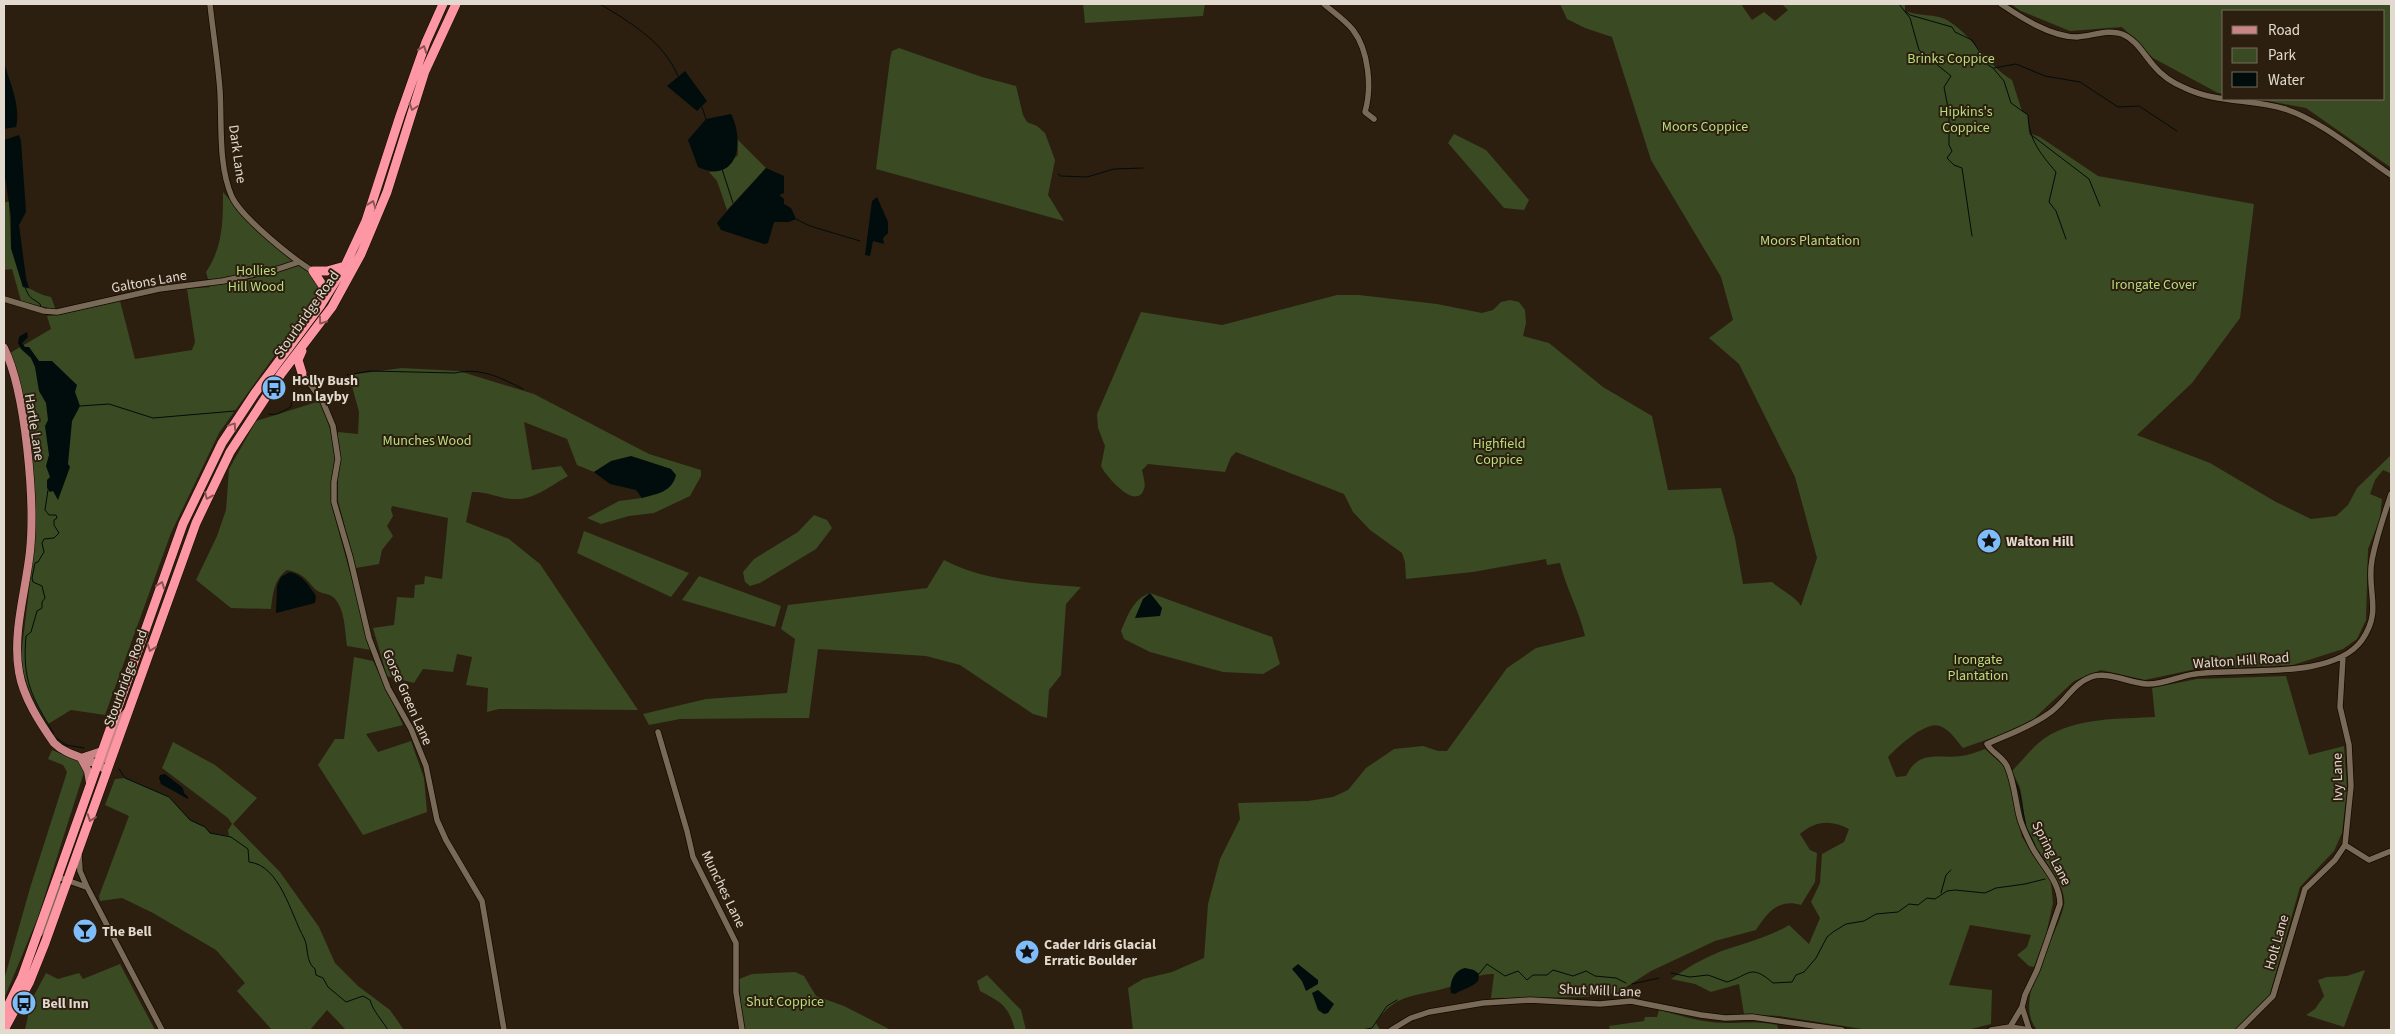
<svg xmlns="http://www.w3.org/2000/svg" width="2395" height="1034" viewBox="0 0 2395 1034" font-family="'Source Sans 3',sans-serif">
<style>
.green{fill:#3a4a22}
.water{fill:#010c0c}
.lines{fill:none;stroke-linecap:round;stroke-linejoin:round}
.stream{stroke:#010c0c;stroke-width:1}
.minor-casing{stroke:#140900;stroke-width:7}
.major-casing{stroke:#140900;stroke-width:9}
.highway-casing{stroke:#140900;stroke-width:10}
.minor{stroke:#796a57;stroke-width:5.5}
.major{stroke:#c98585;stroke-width:8}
.highway{stroke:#fe97a4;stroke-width:9}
.oneway{stroke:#8a5552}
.labels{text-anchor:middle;stroke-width:4;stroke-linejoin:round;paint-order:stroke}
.park-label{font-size:14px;fill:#b7de7f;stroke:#2c1f0f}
.street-label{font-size:14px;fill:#e3dacf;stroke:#2c1f0f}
.poi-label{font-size:14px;font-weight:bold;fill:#e3dacf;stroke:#2c1f0f;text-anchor:start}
</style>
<rect width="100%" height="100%" fill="#2c1f0f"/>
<path class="green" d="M1083,4H1205L1203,16L1085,23Z
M1560,4H1741L1752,20L1764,12L1775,21L1788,10L1782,4H1905V11C1918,16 1936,14 1947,20C1972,35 1987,65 2012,80L2022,111L2028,115L2029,133L2040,137L2098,176L2254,204L2240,318L2192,383L2137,435L2210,463L2276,502L2311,519L2336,516L2348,505L2357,488L2391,455L2390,473L2383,470L2375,480L2370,494L2382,499L2380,519L2368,549L2366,620L2357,639L2343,649L2293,665L2196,669L2145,680L2101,670L2074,681L2026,726L1963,748C1956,740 1950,730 1940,726C1925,721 1898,747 1888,757L1896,777L1906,776C1919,749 1938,759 1961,756C1969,755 1977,752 1985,749L2003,765L2007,773L2022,837L2051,882L2053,903L2046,935L2034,967L2029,966L2017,955L2027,947L2031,935L1970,925L1949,985L1992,990L1991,1024L1967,1030H1869L1779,1016L1744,1014L1739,984L1711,992L1695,984L1671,979C1686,968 1702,959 1719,952C1743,943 1768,938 1789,925L1809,944L1820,918L1811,902L1820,883L1822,854L1844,842L1849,829C1831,820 1816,820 1800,834L1810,850L1817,853L1815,882L1801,905C1779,898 1767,913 1756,930L1715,941L1651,971L1617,993L1585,997L1491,998L1494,974C1475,973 1463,984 1446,988C1415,997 1395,993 1376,1023L1380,1030H1133L1128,988L1143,979L1172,972L1204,958L1208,904L1220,859L1240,819L1238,803L1308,801L1333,797L1348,790L1366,768L1394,749L1423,746L1438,751H1447L1507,668L1536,648L1585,636C1579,610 1566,588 1560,563L1547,565L1546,559L1473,572L1406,579L1405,562L1402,553L1370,530L1353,512L1344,494L1236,452L1231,457L1225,472L1148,464L1142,470C1143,476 1146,484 1144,489C1136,512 1105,475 1101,466L1105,446L1098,428L1097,414L1141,312L1222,325L1337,295H1359L1437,304L1482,313L1493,310L1501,302L1510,300L1519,302L1525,310L1526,323L1523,336L1549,343L1603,387L1652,416L1668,490L1721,488L1735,538L1743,584L1772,582C1782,591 1795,596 1801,606L1817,558L1795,477L1739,364L1709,338L1733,320L1721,277L1651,160L1612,37L1585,28L1567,19Z
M2011,4H2391V165L2390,167L2306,108L2258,99H2384V11H2224V94L2218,93L2153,58L2122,27L2070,31L2021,11Z
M899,48L982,77L1016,86L1023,115L1027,122L1037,126L1045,133L1055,160L1048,195L1064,221L876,169L890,59L892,51Z
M1454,134L1486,150L1529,200L1524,210L1504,208L1448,143Z
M737,139L766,168L727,210L717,181L709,172L719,171L738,155Z
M223,192C251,225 283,255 319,279L320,287L313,302L219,433L171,533L105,715L71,710L48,724C35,703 23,682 21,656C26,614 32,572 35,530C38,470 26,410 10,353L51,329L47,316L58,315L120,301L135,359L192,350L195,342L187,289L210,287L206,272C223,247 223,222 223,192Z
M9,201L11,248L23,287C33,288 38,295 51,297L56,310L21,301L12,269L4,270V203Z
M402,368L459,371L534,394L649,454L701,470V476L690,496L654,513L629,516L601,524L587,518L619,501L642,498L671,469C635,459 628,449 594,472L577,465L567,439L524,422L532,470L561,466L568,476C552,485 534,500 515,499C500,499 487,491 472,492L466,522L509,539L540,564L638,710L499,709L487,712L488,688L466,685L472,657L457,654L453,672L423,669L414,683L387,676L373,628L394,625L397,597L414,598L415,585L424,584L425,576L442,579L448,518L392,506L391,510L393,516L387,526L393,536L382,550L379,564L356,568L338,501V432L358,434L359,412L349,375Z
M320,401C326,418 336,440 335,459C334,474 331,488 331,503L371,650L347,646C345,632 345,607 333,597C328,593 320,594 315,589C306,579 301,572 287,570C274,579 273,594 271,609L231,608L196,580L217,536L226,510L229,469L256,421Z
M814,515L827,520L832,528L816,549L760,583L750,586L745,582L743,572L754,559L798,532Z
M584,531L689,573L671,597L577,553Z
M944,560C986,582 1035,583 1081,587L1066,604L1061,675L1049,690L1047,718L1033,714L960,665L926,656L818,649L809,718L680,719L649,725L643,714L706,699L787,693L795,639L781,629L788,605L927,588Z
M699,576L781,606L775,627L682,600Z
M1150,593L1272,637L1280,664L1263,674L1223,672L1150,652L1124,639L1121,631C1128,615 1133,599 1150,593Z
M354,657L373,661L403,725L366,734L378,752L411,741L424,778L427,812L363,835L318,765L335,739H344Z
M2286,676L2309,755L2344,746L2347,789L2342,833L2334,851L2300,887L2269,997L2235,1030H2037C2011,998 2057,939 2064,905C2068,886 2038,853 2030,837C2023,822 2024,804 2020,788C2018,782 2014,776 2012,771C2023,760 2033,746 2045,738C2076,717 2120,719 2155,717L2152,688L2197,679Z
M173,742L215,765L257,798L233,824L280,872L319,927L335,963L358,986L390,1010L404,1030H346L327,1010L310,1030H272L237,991L245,983L216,950L153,913L122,898L100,901L99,896L129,816L105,805L115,779L125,778L169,797L190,820L205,827L210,833L229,836L228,830L232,824L228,818L162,768Z
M52,750L77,760L85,769L38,917L4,999V980L30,888L67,772L63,765L48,759Z
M120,964L155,1030H25L31,1001L46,973L58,979L79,973L83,979Z
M2365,970L2344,1027L2306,1015L2315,1009L2324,996L2318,980L2327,977L2347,976Z
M795,972L804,976L816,996L844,1006L891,1030H743L739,979L752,974Z
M987,975L1021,1010L1026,1030H1015C1008,1005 1002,1003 980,991L977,981Z
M1659,1010C1681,1016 1704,1023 1727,1023C1747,1023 1757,1021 1777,1025L1779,1030H1610L1609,1026L1644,1021L1645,1017H1657Z"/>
<path class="water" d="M4,63C10,82 21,107 16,127L4,129Z
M685,71L707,101L697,111L667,86Z
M731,114C745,141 738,185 698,167L688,140L706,119Z
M19,135L21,141L26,212L19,225L26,278L29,288L23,287L11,248V217L4,170V140Z
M766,168L784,176V193L779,195L784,199V204L791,208L796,219L789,222H774L768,243L764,244L721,230L717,223L720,219Z
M877,197L888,222V233L883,238L884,244L873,241L870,256L865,255L872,201Z
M27,332L28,337L22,343L25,347H29L39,361H52L77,385L75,392L80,406L72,421L68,464L70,467L58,500L53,491L50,492L47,488V480L50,477L46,466L49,455L45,426L48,420L46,403L39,391L35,367L31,358L21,349L18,343L19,337Z
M631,456L671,469L676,475C672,492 657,494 642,498L636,490L610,484L594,472L611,461Z
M290,572C303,575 309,586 316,596L315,603L276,613L277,586L281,577Z
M1150,593L1162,608L1160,616L1135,618L1143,599Z
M165,774L183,788L184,793L188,797V799L161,784L159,778L160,775Z
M1298,964L1318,980V984L1306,991L1302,981L1292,969Z
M1465,968L1474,970L1479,974L1478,981C1472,988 1462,989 1455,994L1451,993C1449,983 1454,970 1465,968Z
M1318,990L1334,1004L1328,1013L1324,1014L1318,1010L1312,993Z"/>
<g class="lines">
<path class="stream" d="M600,4C631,23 663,41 678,76
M1899,4L1910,18L1919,50L1951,76L1944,87L1949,113V145L1952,151L1947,158L1954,165L1962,168L1972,236
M1905,11L1910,15L1952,27L1955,32L1972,40L1988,65L1993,68L2004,81L2011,103L2028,115C2029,140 2040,153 2056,172L2049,202L2056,211L2066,239
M1994,68L2016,64L2045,76L2080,82L2118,107L2139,106L2177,131
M702,107L706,119
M2030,134L2089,179L2100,206
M722,169L733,203
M1058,174L1061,176L1087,177L1114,169L1143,168
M796,219L810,226L860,241
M25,287C30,300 31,297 40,304L41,307
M347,375L370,371L455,373C481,367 501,378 523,389
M80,406L109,404L153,418L235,411
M269,414C278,416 282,411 291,407L292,399
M48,490L45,510L49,515H56L57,518L54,520V525L59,533L54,538L44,539L42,543L44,552L38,562L35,563L32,578L33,582L42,586L45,598L42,602V608L37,611L31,632L26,636C22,681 32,697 54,734
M55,737L66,745L84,748
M119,769L125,778L169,797L190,820L205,827L210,833L231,837L248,849L249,862C280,865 291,915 304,938C309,948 305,961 315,969L316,975L323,978L328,987L346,1002L363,996L370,1000C373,1011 382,1020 388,1030
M2015,781L2019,790L2026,827L2035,845
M1941,893L1946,875L1951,870
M1671,973L1690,977L1708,975L1727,982C1750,975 1750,963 1773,983L1792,982L1796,975L1804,972L1816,958L1827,937L1833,932L1846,924L1864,921L1876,914L1898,912L1909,904L1918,905L1927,898L1935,899L1947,891L1955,890L1985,893L1996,888L2025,884L2045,879
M1479,974L1487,964L1505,976L1518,971L1527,980L1533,975H1547L1553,970L1573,976L1586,971L1595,976L1616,978L1626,983
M1632,984L1659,978
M1362,1030L1372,1028L1387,1006L1397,1000"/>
<defs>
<path id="minor" d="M210,4C213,33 218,62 220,91C222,125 218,165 232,197C242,218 293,259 313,271
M1324,4C1333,12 1345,20 1353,30C1369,51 1372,88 1365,112L1374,119
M2001,4C2022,18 2051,37 2077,37C2092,36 2108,29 2122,34C2137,40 2144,55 2154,66C2162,76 2173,83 2185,88C2216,103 2252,99 2285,109C2320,120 2360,154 2391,175
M4,299L44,311L57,312L159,289L223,281L278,269L299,262
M302,373L323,402L333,426L338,459L334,482V502L350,557L369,638L388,688L411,729L426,766L437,820L446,840L482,901L504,1030
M658,732L687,831L693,857L736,943V992L742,1030
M2345,845L2369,860L2391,851
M79,855L80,871L87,887L162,1030
M58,877L86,887
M40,934L45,927L60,887L66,883
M2010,1027L2022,1007
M2029,1029L2022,1007L2025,995L2037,970L2060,904C2060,881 2042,866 2032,847C2027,837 2021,825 2019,815C2015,798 2014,781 2007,766C2002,756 1992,753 1987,744C2007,735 2030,727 2048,714C2064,704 2072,684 2091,677C2108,671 2129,683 2147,684C2162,685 2179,676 2195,674C2238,667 2333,681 2362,640C2383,610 2366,591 2372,560C2376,538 2384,516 2391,494
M1391,1030L1411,1018L1429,1012L1483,1003L1530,1000L1600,1004L1631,1001L1701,1015L1725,1018L1752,1017L1842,1030
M1991,1030L2010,1027L2030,1030
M2239,1030L2273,996L2305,889L2335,860L2345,845L2351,786L2349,745L2340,707L2343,656"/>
<path id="major" d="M4,348C26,392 35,502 30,551C26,590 12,633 19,672C23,697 40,723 54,743C69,758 92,757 107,771
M81,758L88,771L90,783
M81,758L102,751
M97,764C116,752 112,726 128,711"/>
<path id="highway" d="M313,271L323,286L321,301
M313,271H327L345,266
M302,351L298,360L302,373
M4,1014L22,977L183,524L222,443L255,393L320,306L345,266L366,221L400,116L426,42L443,4
M4,1030L29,983L45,943L196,523L230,452L281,374L332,307L361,254L387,192L425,71L456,4"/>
</defs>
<use href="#minor" class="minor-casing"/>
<use href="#major" class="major-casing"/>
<use href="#highway" class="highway-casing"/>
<use href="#minor" class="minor"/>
<use href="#major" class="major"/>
<use href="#highway" class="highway"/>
</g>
<defs><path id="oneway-chevron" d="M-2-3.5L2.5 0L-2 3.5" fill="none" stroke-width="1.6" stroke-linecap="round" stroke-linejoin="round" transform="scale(1.25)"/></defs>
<g class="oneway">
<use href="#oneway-chevron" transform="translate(423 49) rotate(-70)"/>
<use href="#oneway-chevron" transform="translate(413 107) rotate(108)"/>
<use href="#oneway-chevron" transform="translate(372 204) rotate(-71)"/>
<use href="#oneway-chevron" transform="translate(322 321) rotate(126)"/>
<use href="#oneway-chevron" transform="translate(233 426) rotate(-56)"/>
<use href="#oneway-chevron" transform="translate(208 496) rotate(114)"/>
<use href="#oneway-chevron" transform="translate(161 585) rotate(-70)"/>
<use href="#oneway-chevron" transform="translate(151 648) rotate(110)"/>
<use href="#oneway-chevron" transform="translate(91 818) rotate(110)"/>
</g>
<defs>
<symbol id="bus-disc" viewBox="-11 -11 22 22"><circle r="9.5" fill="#7fbdfa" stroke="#2c1f0f"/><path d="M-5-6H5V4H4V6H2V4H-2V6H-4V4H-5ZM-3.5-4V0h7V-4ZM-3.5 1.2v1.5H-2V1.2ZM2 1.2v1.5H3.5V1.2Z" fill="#111"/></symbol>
<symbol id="sight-disc" viewBox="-11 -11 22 22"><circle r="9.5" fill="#7fbdfa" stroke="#2c1f0f"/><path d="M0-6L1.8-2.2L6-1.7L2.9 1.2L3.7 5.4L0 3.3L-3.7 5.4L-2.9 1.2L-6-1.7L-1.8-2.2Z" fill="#111"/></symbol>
<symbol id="bar-disc" viewBox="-11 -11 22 22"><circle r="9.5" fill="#7fbdfa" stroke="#2c1f0f"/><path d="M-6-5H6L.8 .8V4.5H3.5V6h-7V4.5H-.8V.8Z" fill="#111"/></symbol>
</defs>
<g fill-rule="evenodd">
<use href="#bus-disc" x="260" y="374" width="28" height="28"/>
<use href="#sight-disc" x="1975" y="527" width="28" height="28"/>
<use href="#bar-disc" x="71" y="917" width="28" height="28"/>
<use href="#sight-disc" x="1013" y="938" width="28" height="28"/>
<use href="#bus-disc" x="10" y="989" width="28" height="28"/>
</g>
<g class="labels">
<g class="park-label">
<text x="1951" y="63">Brinks Coppice</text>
<text x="1966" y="116">Hipkins's<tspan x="1966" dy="16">Coppice</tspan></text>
<text x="1705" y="131">Moors Coppice</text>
<text x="1810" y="245">Moors Plantation</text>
<text x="256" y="275">Hollies<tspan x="256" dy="16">Hill Wood</tspan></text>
<text x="2154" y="289">Irongate Cover</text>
<text x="427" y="445">Munches Wood</text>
<text x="1499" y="448">Highfield<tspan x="1499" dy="16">Coppice</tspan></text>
<text x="1978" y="664">Irongate<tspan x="1978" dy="16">Plantation</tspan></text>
<text x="785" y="1006">Shut Coppice</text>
</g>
<g class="street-label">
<text transform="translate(238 154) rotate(82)" y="5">Dark Lane</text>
<text transform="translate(149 281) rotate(-10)" y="5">Galtons Lane</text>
<text transform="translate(306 314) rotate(-55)" y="5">Stourbridge Road</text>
<text transform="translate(35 427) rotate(81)" y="5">Hartle Lane</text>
<text transform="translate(2241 660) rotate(-4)" y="5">Walton Hill Road</text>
<text transform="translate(125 678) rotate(-70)" y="5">Stourbridge Road</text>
<text transform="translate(408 697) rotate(66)" y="5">Gorse Green Lane</text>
<text transform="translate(2337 777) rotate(-91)" y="5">Ivy Lane</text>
<text transform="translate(2052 853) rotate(63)" y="5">Spring Lane</text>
<text transform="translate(724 889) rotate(64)" y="5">Munches Lane</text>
<text transform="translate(2276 942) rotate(-74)" y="5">Holt Lane</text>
<text transform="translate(1600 990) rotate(2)" y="5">Shut Mill Lane</text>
</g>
<g class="poi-label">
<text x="292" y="385">Holly Bush<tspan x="292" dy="16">Inn layby</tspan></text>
<text x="2006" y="546">Walton Hill</text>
<text x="102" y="936">The Bell</text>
<text x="1044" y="949">Cader Idris Glacial<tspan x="1044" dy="16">Erratic Boulder</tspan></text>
<text x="42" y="1008">Bell Inn</text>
</g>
</g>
<rect width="2395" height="1034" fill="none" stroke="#e3dacf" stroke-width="10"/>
<rect x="2222" y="10" width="162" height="90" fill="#2c1f0f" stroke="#756a5c"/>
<rect x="2232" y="26" width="25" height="8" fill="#c98585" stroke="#756a5c"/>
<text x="2268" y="35" font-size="15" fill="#e3dacf">Road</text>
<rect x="2232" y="48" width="25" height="15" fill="#3a4a22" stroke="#756a5c"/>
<text x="2268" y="60" font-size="15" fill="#e3dacf">Park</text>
<rect x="2232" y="72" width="25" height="15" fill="#010c0c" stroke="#756a5c"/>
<text x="2268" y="85" font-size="15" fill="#e3dacf">Water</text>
</svg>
